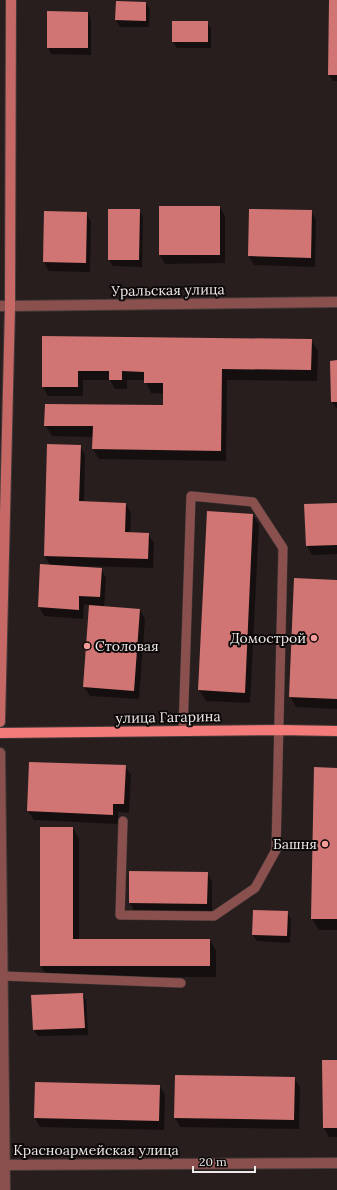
<svg xmlns="http://www.w3.org/2000/svg" width="337" height="1190" viewBox="0 0 337 1190" font-family="Lora,serif">
<style>
.shadow{fill:#0007}
.building{fill:#d07573}
.lines{fill:none;stroke-linecap:round;stroke-linejoin:round}
.service-casing{stroke:#443a39;stroke-width:10}
.minor-casing{stroke:#443a39;stroke-width:12}
.tertiary-casing{stroke:#443a39;stroke-width:12}
.secondary-casing{stroke:#443a39;stroke-width:12}
.primary-casing{stroke:#443a39;stroke-width:12}
.service{stroke:#8a504e;stroke-width:9}
.minor{stroke:#8a504e;stroke-width:10}
.tertiary{stroke:#8a504e;stroke-width:10}
.secondary{stroke:#c56866;stroke-width:10}
.primary{stroke:#f37b79;stroke-width:10}
.poi-dot{fill:#f59b98;stroke:#0d0909;stroke-width:1.5}
.labels{text-anchor:middle;stroke-width:4;stroke-linejoin:round;paint-order:stroke}
.street-label{font-size:14px;fill:#efe8e8;stroke:#0d0909}
.poi-label{font-size:14px;fill:#efe8e8;stroke:#0d0909;text-anchor:end}
</style>
<rect width="100%" height="100%" fill="#281e1d"/>
<path class="shadow" d="M330,0H337V81H333L329,75Z
M146,3L150,10L149,27H120L116,20Z
M88,13L91,19V55L51,54L48,47Z
M207,22L211,28V48H177L173,42Z
M220,207L225,216V263L165,264L160,255Z
M139,210L143,217L142,267L113,266L109,260Z
M311,211L316,220L315,267L254,265L249,256Z
M86,213L91,222L90,272L49,271L44,262Z
M43,337L311,340L318,351L317,381L227,380L226,461L99,459L93,449V437L52,436L45,425L164,406V394L151,393L145,380H127V389H115L110,380H83V396H48L43,387Z
M337,361V408H336L332,402Z
M80,446L85,455L84,502L126,504L131,513L130,533L148,534L154,543L153,568L84,566V568L101,569L106,578L104,608L140,610L145,619L139,699L90,696L84,687L90,605L84,604L83,619L44,616L39,607L41,565L50,566L45,556Z
M337,504V554L312,555L307,546Z
M253,515L259,525L250,703L206,701L199,690Z
M337,581V709L296,707L290,696Z
M30,763L125,766L131,775L129,813L118,812V824L34,820L28,811Z
M337,769V930H319L312,919Z
M73,828L79,839V940H210L216,951V977H47L41,966Z
M207,873L212,882V913L135,912L130,903Z
M287,912L291,919L290,943L257,941L253,935Z
M83,994L86,1000L88,1035L38,1036L34,1030Z
M337,1061V1137H329L324,1128Z
M294,1078L300,1087L299,1129L180,1127L175,1118Z
M160,1086L165,1095L164,1130L40,1127L35,1118Z"/>
<path class="building" d="M329,0H337V75H328Z
M116,1L146,2V21L115,20Z
M47,11L88,12V48H47Z
M172,21H208V42H172Z
M159,206H220V255H159Z
M108,209H140L139,260H108Z
M249,209L312,210L311,258L248,256Z
M44,211L87,212L86,263L43,262Z
M42,336L312,339L311,370L222,369L221,451L92,449L93,426H44L45,404L163,405V383H144V372L122,371V380H109V371H78V387H42Z
M337,360V402H331L330,361Z
M47,444L81,445L79,501L126,503L125,532L149,533L148,559L44,556Z
M337,503V545L306,546L304,504Z
M207,511L253,514L245,693L198,690Z
M40,564L102,568L100,597L79,596V610L38,607Z
M294,578L337,580V699L289,697Z
M89,605L140,609L134,691L83,687Z
M29,762L126,765L124,804H113V815L27,811Z
M314,767L337,768V919H311Z
M40,827H73V939H210V966H40Z
M129,871L208,872L207,904L129,903Z
M253,910L288,911L287,936L252,935Z
M83,993L85,1028L33,1030L31,995Z
M322,1060H337V1128H323Z
M175,1075L295,1077L294,1120L174,1118Z
M35,1082L160,1085L159,1121L34,1118Z"/>
<g class="lines">
<defs>
<path id="service" d="M123,821L120,915L214,916L255,888L276,850L283,548L253,502L191,496L183,731
M3,976L181,983"/>
<path id="minor" d="M10,306L337,302"/>
<path id="tertiary" d="M0,306H10
M0,753L5,1190
M5,1165L337,1163"/>
<path id="secondary" d="M0,722L10,306L11,0"/>
<path id="primary" d="M0,733L279,730L337,731"/>
</defs>
<use href="#service" class="service-casing"/>
<use href="#minor" class="minor-casing"/>
<use href="#tertiary" class="tertiary-casing"/>
<use href="#secondary" class="secondary-casing"/>
<use href="#primary" class="primary-casing"/>
<use href="#service" class="service"/>
<use href="#minor" class="minor"/>
<use href="#tertiary" class="tertiary"/>
<use href="#secondary" class="secondary"/>
<use href="#primary" class="primary"/>
</g>
<g class="poi-dot">
<circle cx="314" cy="638" r="4"/>
<circle cx="87" cy="646" r="4"/>
<circle cx="325" cy="844" r="4"/>
</g>
<g class="labels">
<g class="street-label">
<text transform="translate(168 290) rotate(-1)" y="5">Уральская улица</text>
<text transform="translate(168 717) rotate(-1)" y="5">улица Гагарина</text>
<text x="96" y="1155">Красноармейская улица</text>
</g>
<g class="poi-label">
<text x="306" y="643">Домострой</text>
<text x="95" y="651" text-anchor="start">Столовая</text>
<text x="317" y="849">Башня</text>
</g>
</g>
<path d="M193 1166v6h62v-6" fill="none" stroke="#efe8e8" stroke-width="2"/>
<text x="199" y="1166" font-size="12" fill="#efe8e8" stroke="#0d0909" stroke-width="3" paint-order="stroke">20 m</text>
</svg>
